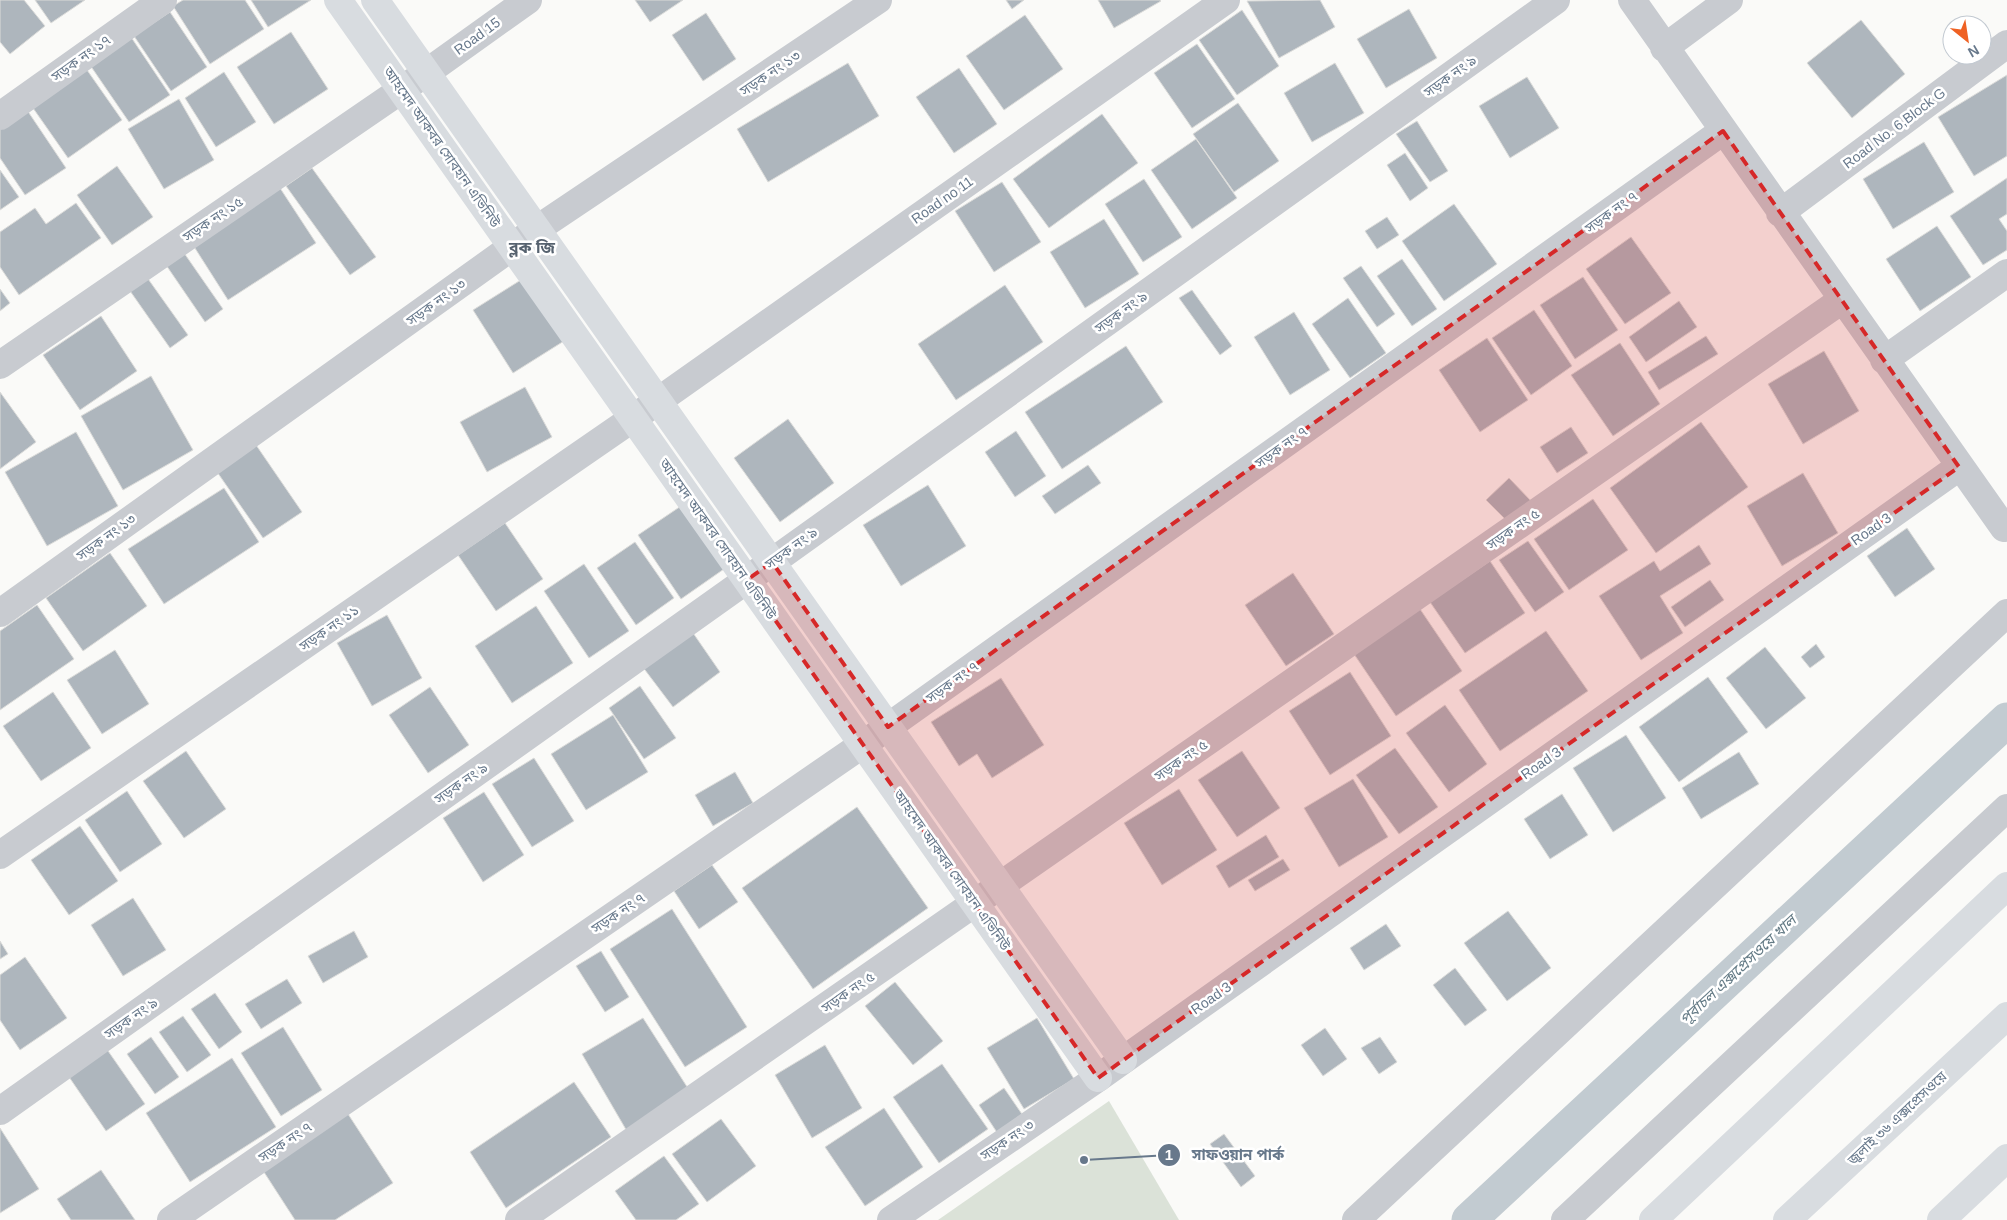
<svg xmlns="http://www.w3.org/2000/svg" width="2007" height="1220" viewBox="0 0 2007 1220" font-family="Helvetica,'Noto Sans Bengali',sans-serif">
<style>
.green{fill:#dbe2d8}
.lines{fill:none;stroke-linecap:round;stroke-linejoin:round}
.canal{stroke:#c2cbd1;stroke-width:35}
.building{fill:#aeb6bd;stroke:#dcdcda}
.street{stroke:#c8cbd0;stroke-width:28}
.secondary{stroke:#d8dce0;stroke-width:28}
.primary{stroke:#d8dce0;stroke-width:28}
.highway{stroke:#d8dce0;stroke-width:28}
.marked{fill:#d62828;fill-opacity:0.2;stroke:#d62828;stroke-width:4;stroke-dasharray:10 6;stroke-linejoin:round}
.labels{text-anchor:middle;stroke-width:5;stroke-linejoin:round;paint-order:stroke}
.street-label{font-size:14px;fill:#67788b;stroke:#fff}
.water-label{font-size:15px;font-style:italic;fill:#637a85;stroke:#fff}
.quarter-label{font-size:16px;font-weight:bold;fill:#56626f;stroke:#fff}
.leader{fill:none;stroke:#67788b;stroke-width:2}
.callout-dot{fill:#67788b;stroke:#fff;stroke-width:2}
.mark-label{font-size:15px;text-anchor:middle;font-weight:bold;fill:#fff}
.callout-label{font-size:15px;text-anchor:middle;font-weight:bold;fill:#67788b;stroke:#fff;stroke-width:5;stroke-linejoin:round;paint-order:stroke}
</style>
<rect width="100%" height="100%" fill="#fafaf8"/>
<path class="green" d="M1109,1101L1179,1220H938Z"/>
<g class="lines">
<path class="canal" d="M1469,1220L2007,720"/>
</g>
<path class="building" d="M0,0H24L45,26L10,54L0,42Z
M35,0H85L51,23Z
M183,0H245L264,29L210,64L173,6Z
M251,0H311L268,27Z
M635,0H683L650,22Z
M1006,0H1024L1012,9Z
M1098,0H1160L1161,1L1114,28Z
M1320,0L1335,27L1279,58L1247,1Z
M1409,9L1437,58L1386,88L1357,39Z
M1242,10L1279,66L1237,95L1199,40Z
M170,12L207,67L171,91L134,36Z
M706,13L736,59L703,81L672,35Z
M1025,15L1063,69L1004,110L966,56Z
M1861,20L1905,74L1852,118L1807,63Z
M291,32L328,89L274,124L237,67Z
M131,37L170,95L129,122L90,65Z
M1197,44L1235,99L1192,128L1154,73Z
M848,63L879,116L768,182L737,129Z
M1335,63L1364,113L1312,142L1284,93Z
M959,68L997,124L954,153L916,97Z
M87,70L122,120L68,158L33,108Z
M224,72L256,122L216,147L185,98Z
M2007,75V156L1974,176L1938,117Z
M1527,77L1559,128L1510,158L1479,106Z
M179,99L214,160L164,189L128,129Z
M1238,103L1279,161L1234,192L1193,134Z
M27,110L66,168L25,195L0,158V128Z
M1102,114L1138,163L1049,228L1013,179Z
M1417,121L1448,171L1430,182L1396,134Z
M1196,139L1237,198L1192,229L1151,170Z
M1924,142L1954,192L1893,229L1863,179Z
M1405,153L1428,188L1410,201L1387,165Z
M117,166L153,217L112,245L77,195Z
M312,168L376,257L350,275L286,186Z
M0,170L19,197L0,210Z
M2007,178V214L1999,219L2007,231V250L1983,265L1950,216Z
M1144,179L1182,237L1143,262L1105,204Z
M1002,182L1041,242L994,272L955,211Z
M280,188L316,243L228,300L193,245Z
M76,203L101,238L19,295L0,267V232L35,208L46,224Z
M1454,204L1497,264L1444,301L1402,241Z
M1387,217L1399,235L1377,249L1365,231Z
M1104,219L1139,274L1085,308L1050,252Z
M1937,226L1971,277L1920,311L1886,259Z
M1631,237L1671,293L1625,324L1586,269Z
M182,250L223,309L205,322L164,262Z
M1402,259L1437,309L1412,326L1377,276Z
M1361,266L1395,314L1377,327L1343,278Z
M146,276L188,335L170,348L128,288Z
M1583,277L1618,330L1575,359L1540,305Z
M524,278L564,341L513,373L473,310Z
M1005,285L1043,342L956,400L918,344Z
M0,289L10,303L0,311Z
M1192,290L1232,346L1220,355L1179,298Z
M1348,298L1386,353L1350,378L1312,324Z
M1679,301L1697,327L1646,362L1629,337Z
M1534,310L1572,366L1531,395L1492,338Z
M1294,312L1330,370L1290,395L1254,337Z
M101,316L137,371L80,410L43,355Z
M1706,336L1718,354L1659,390L1648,372Z
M1487,338L1528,400L1480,432L1439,370Z
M1620,343L1660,404L1613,436L1571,375Z
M1126,346L1163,402L1062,469L1025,412Z
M1824,351L1859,411L1803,444L1768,384Z
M151,376L193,450L123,490L81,416Z
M525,387L552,437L487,472L460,422Z
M0,392L36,442L0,469Z
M788,419L834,483L780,522L734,458Z
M1701,422L1748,487L1656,553L1610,488Z
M1571,427L1588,453L1557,473L1540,447Z
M1016,431L1046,476L1015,497L985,452Z
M76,432L118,506L47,546L5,472Z
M254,442L302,512L263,538L215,469Z
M1088,465L1101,483L1055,514L1042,496Z
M1803,473L1838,533L1782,566L1747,506Z
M1509,478L1532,502L1510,524L1486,500Z
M928,485L966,546L901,586L863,525Z
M224,488L259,542L164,604L128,549Z
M1593,499L1628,550L1569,590L1534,539Z
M681,506L724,569L681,599L638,535Z
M505,523L543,579L496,611L458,555Z
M1907,528L1935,569L1895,597L1867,556Z
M1528,541L1564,592L1535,612L1499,560Z
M635,542L674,598L636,625L597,568Z
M1699,545L1711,564L1660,596L1683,633L1641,660L1599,596L1654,561L1660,571Z
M110,553L147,606L83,651L46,598Z
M1490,561L1525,613L1465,653L1430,602Z
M584,564L629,631L589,658L544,591Z
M1293,573L1334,634L1286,666L1245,605Z
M1710,580L1724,600L1685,627L1671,607Z
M37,605L74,659L0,710V631Z
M536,606L573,663L512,703L475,646Z
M1420,609L1462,671L1396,716L1354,654Z
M387,615L422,678L372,706L337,643Z
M691,630L720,672L673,707L642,666Z
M1546,631L1588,691L1500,751L1459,690Z
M1816,644L1825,657L1810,668L1801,657Z
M1765,647L1806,698L1766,729L1726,678Z
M115,650L149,704L102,734L67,680Z
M1350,672L1391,736L1330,775L1289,711Z
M1708,677L1748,732L1679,782L1639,727Z
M1001,678L1044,745L992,778L977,754L959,766L931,722Z
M640,686L676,738L644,759L609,708Z
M430,687L469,745L428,773L389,715Z
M53,692L91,748L41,781L3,726Z
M1445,705L1487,764L1449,792L1406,733Z
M613,715L648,772L586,810L551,754Z
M1626,735L1666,798L1613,832L1573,768Z
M1395,748L1438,807L1399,834L1356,775Z
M186,751L226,809L184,838L143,781Z
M1242,751L1280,808L1237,837L1198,780Z
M1739,752L1759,784L1701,819L1682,788Z
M534,758L574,821L532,847L492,784Z
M735,772L753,803L713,826L695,795Z
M1353,779L1388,837L1339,867L1304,808Z
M1179,789L1217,850L1162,885L1124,823Z
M127,791L162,844L120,872L85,820Z
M484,792L524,855L483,882L443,818Z
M1562,794L1588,835L1550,859L1524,819Z
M857,807L928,908L813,989L742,888Z
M80,826L118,881L69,915L31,860Z
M1266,835L1279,857L1229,888L1216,866Z
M1283,859L1290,870L1255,891L1248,880Z
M712,865L738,902L699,929L674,891Z
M133,898L166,950L123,976L91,925Z
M672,909L747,1027L685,1067L610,949Z
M1508,911L1551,968L1507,1001L1464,943Z
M1386,924L1401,946L1364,970L1350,948Z
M354,931L368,957L323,983L308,956Z
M0,941L8,954L0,959Z
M601,951L629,997L605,1012L576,966Z
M25,957L67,1018L20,1050L0,1020V975Z
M1455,968L1487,1010L1465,1026L1433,985Z
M287,979L302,1003L261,1029L245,1004Z
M895,982L943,1041L913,1065L865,1006Z
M215,993L242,1032L219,1049L191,1009Z
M183,1016L211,1055L187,1072L159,1032Z
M643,1018L691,1093L628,1133L582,1054Z
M1037,1018L1074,1079L1024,1109L987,1048Z
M283,1027L322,1090L281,1116L241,1053Z
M1325,1028L1347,1059L1323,1076L1301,1045Z
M151,1037L179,1077L155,1094L127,1054Z
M1380,1037L1397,1062L1379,1074L1361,1048Z
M825,1045L862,1108L812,1138L775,1075Z
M106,1048L145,1104L106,1131L67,1074Z
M232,1058L276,1127L190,1182L146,1113Z
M942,1064L988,1129L939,1163L893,1097Z
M574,1082L611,1137L506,1208L470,1152Z
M1004,1088L1024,1117L998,1134L979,1105Z
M884,1108L923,1167L865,1206L825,1147Z
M348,1114L393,1183L335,1220H295L262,1169Z
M721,1119L756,1166L707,1202L672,1154Z
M0,1128L39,1189L0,1213Z
M1224,1134L1255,1176L1241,1187L1210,1144Z
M664,1156L699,1204L676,1220H636L615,1191Z
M101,1170L135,1220H71L57,1199Z"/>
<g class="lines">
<path class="street" d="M1632,0L2004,528
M1664,48L1729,0
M0,116L163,0
M1780,213L2007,44
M1884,360L2007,273
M0,365L426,73L528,0
M0,613L537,229L878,0
M0,855L658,401L1226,0
M0,1111L772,562L1556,0
M171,1220L888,727L1723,131
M519,1220L1842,300
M891,1220L1098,1078L1959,467
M1356,1220L2007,613
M1565,1220L2007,808"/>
<path class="secondary" d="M338,0L1098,1078
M375,0L1123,1060"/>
<path class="primary" d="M1653,1220L2007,886"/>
<path class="highway" d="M1787,1220L2007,1016
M1941,1220L2007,1158"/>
</g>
<path class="marked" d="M1723,131L1959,467L1098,1078L747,580L772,562L888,727Z"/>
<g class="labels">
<g class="street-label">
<text transform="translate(477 36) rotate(-36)" y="5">Road 15</text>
<text transform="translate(81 58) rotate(-36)" y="5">সড়ক নং ১৭</text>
<text transform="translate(770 73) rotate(-34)" y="5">সড়ক নং ১৩</text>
<text transform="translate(1450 76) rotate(-36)" y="5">সড়ক নং ৯</text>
<text transform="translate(1894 128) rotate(-37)" y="5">Road No. 6,Block G</text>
<text transform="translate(442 147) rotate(55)" y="5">আহমেদ আকবর সোবহান এভিনিউ</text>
<text transform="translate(942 200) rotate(-35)" y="5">Road no 11</text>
<text transform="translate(1611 212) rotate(-36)" y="5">সড়ক নং ৭</text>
<text transform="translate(213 219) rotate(-34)" y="5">সড়ক নং ১৫</text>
<text transform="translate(436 302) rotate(-36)" y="5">সড়ক নং ১৩</text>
<text transform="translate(1121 312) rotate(-36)" y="5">সড়ক নং ৯</text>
<text transform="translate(1281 447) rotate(-36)" y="5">সড়ক নং ৭</text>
<text transform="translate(1513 529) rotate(-35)" y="5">সড়ক নং ৫</text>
<text transform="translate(1871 529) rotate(-35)" y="5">Road 3</text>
<text transform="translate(106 537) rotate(-36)" y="5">সড়ক নং ১৩</text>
<text transform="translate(718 539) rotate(55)" y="5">আহমেদ আকবর সোবহান এভিনিউ</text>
<text transform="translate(791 548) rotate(-36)" y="5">সড়ক নং ৯</text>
<text transform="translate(329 628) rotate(-35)" y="5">সড়ক নং ১১</text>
<text transform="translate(952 682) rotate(-36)" y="5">সড়ক নং ৭</text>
<text transform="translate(1181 760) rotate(-35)" y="5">সড়ক নং ৫</text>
<text transform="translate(1541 763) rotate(-35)" y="5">Road 3</text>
<text transform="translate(461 783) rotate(-35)" y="5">সড়ক নং ৯</text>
<text transform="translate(952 870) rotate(55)" y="5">আহমেদ আকবর সোবহান এভিনিউ</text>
<text transform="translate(618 913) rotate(-34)" y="5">সড়ক নং ৭</text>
<text transform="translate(848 992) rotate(-35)" y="5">সড়ক নং ৫</text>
<text transform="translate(1211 998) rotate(-35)" y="5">Road 3</text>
<text transform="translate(131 1018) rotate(-35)" y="5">সড়ক নং ৯</text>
<text transform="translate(1897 1118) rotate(-43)" y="5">জুলাই ৩৬ এক্সপ্রেসওয়ে</text>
<text transform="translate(1007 1140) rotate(-34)" y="5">সড়ক নং ৩</text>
<text transform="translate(285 1142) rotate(-34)" y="5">সড়ক নং ৭</text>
</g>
<g class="water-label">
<text transform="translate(1738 970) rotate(-43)" y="5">পূর্বাচল এক্সপ্রেসওয়ে খাল</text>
</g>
<g class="quarter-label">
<text x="532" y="253">ব্লক জি</text>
</g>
</g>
<path class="leader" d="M1084 1160L1169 1155"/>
<g class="callout-dot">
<circle cx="1084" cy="1160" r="5"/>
<circle cx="1169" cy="1155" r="12"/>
</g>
<g class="mark-label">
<text x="1169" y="1160">1</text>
</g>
<g class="callout-label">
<text x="1238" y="1160">সাফওয়ান পার্ক</text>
</g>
<g transform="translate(1967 40) rotate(150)"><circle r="24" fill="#ffffff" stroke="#c2c9d1"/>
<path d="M0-4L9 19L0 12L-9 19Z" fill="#ef6123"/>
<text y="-8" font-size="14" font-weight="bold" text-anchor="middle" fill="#67788b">N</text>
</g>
</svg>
